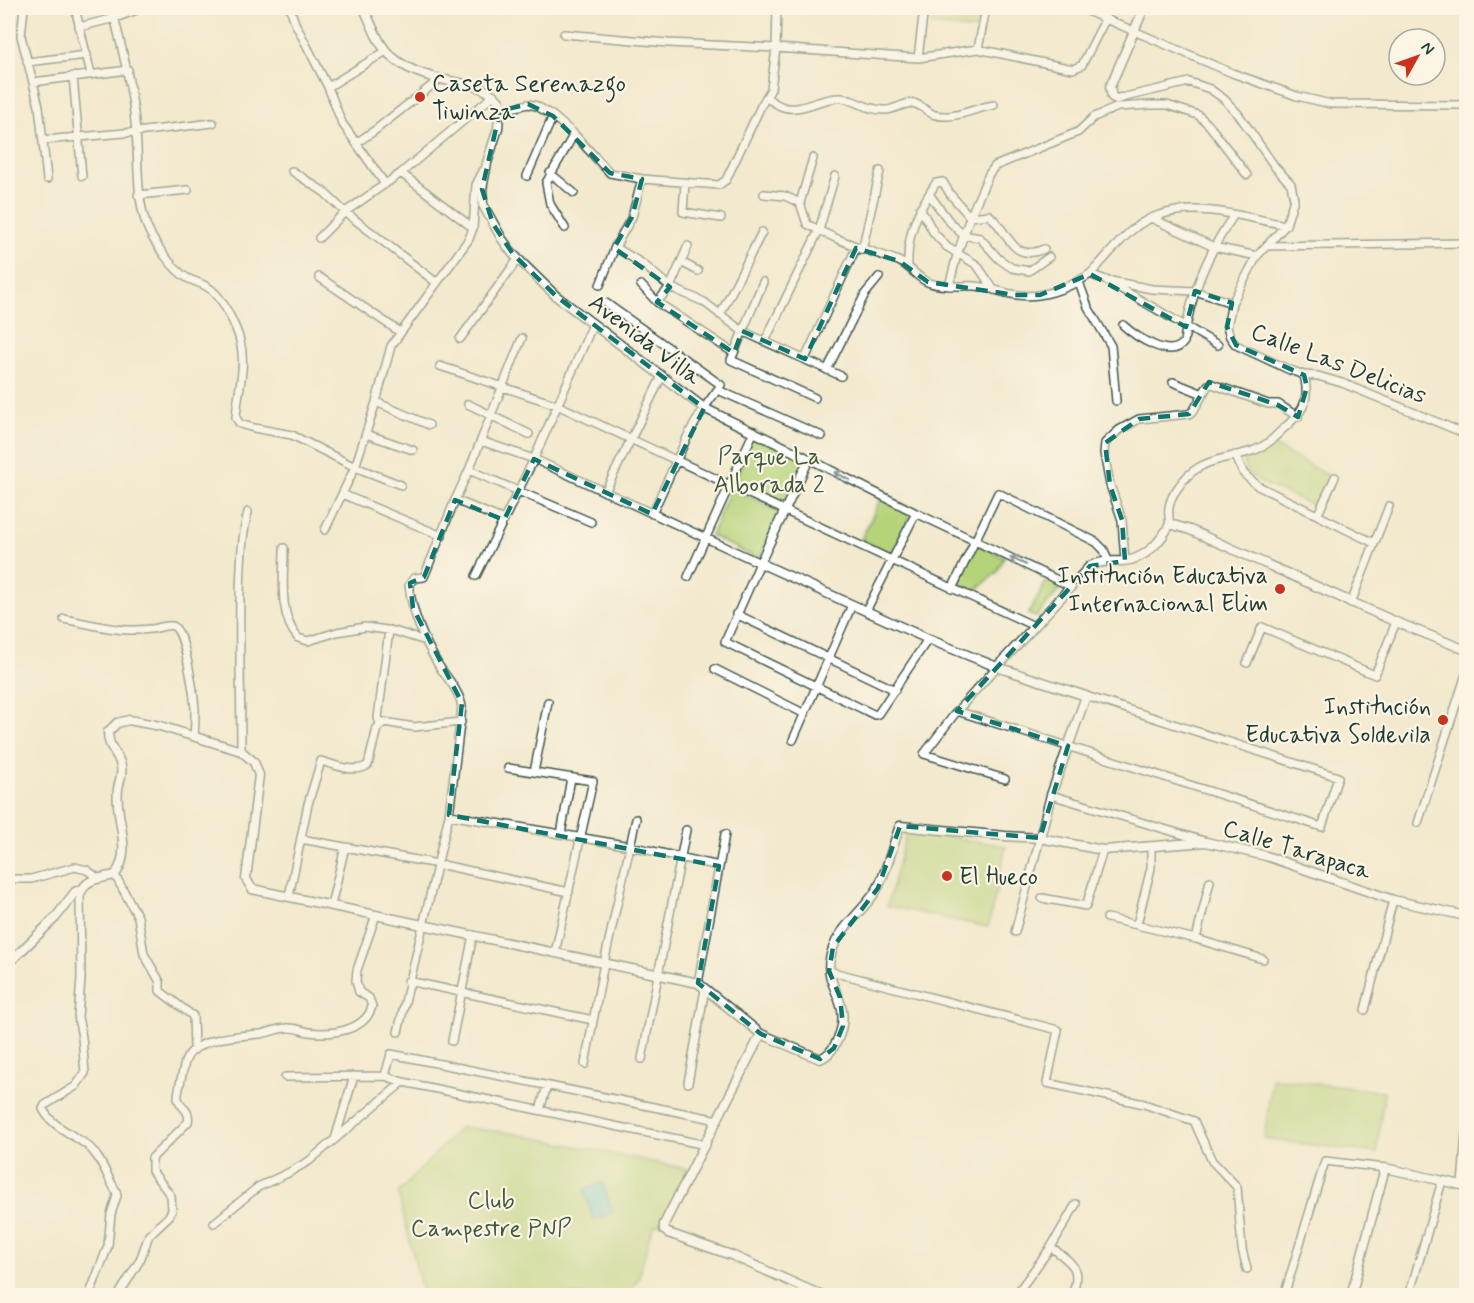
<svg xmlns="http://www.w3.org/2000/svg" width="1474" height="1303" viewBox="0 0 1474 1303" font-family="Mynerve,sans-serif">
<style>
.green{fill:#b5d379;stroke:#6a8856;stroke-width:1.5}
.water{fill:#59c5d2;stroke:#3c8183;stroke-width:1.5}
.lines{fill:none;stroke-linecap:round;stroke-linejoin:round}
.minor-casing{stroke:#3f574b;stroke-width:10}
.tertiary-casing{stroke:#3f574b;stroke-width:11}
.minor{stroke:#fff;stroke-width:7}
.tertiary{stroke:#fff;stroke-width:8}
.oneway{stroke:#8f9e9a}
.marked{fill:none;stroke:#0f766e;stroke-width:4.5;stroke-dasharray:12 8;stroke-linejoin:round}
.poi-dot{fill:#c8321e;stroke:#fcf5e5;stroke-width:2}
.labels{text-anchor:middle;stroke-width:4.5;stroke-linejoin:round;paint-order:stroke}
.poi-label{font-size:24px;fill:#1f3d34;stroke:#fcf5e5;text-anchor:start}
.street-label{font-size:24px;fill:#1f3d34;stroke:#fcf5e5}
.park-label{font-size:24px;fill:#3d5b42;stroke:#fcf5e5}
</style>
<rect width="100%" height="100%" fill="#fcf5e5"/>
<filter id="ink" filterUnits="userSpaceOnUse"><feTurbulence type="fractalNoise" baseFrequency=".0167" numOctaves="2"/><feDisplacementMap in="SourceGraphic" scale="12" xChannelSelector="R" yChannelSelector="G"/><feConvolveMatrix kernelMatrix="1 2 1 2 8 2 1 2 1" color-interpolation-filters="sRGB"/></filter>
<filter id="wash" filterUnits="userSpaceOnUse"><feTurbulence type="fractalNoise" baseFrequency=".008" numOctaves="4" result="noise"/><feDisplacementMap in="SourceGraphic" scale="24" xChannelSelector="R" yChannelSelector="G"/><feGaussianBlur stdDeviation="1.35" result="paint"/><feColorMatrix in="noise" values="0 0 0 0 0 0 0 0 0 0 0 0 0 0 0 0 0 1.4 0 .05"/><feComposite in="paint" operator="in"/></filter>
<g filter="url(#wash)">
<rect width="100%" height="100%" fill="#f2e9ce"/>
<path class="green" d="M933,8H983L979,30L932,25Z
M754,431L809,459L784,506L734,483Z
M1274,446L1329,476L1317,507L1260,482L1247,471L1243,458Z
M731,488L781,511L759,559L711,536Z
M882,496L914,510L891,555L861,540Z
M972,541L1004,557L997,572L975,591L955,581Z
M1049,577L1063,586L1036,617L1028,614Z
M907,830L1006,846L988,927L887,906Z
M1272,1078L1384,1092L1377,1153L1264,1139Z
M461,1127L511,1133L688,1169L662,1223L654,1226L649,1237L639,1278L627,1295H423L398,1193Z"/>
<path class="water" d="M603,1183L613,1213L593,1220L584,1189Z"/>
</g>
<g filter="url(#ink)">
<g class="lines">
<defs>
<path id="minor" d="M24,8L21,36L39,106L47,179
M75,8L91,74
M112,8C122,49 133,90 136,133C139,164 136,194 146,224C151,239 173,270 187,278C197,283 207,284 215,293C224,302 237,328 240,341C247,367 237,393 236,418L240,424L254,428L292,435L355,467L401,485
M290,8L295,23L328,87L342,123L385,184
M505,8L509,9
M1080,8L1232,73L1297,96L1331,104L1466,105
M79,27L115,18L142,8
M564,34L668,43L776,48L918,58L978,49L1073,69L1082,65L1106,18
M978,49L986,8
M918,58L924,8
M27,62L87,55
M73,76L82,176
M33,82L128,70
M328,87L386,51
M767,98C772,101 777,105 783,107C802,113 822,96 842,98C856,100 869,111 886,110C895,110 908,100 916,104C931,110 927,117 949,116C964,115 979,107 994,105
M1121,98L1189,82L1210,89L1224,99L1239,115L1275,167L1291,184L1294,199L1286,225L1257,256L1232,303L1227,327L1230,337L1236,345L1290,370L1304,375L1318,376L1342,383L1466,434
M500,111L528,104L537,106L553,116L574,134L610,173L642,179L719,185L726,180L761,106L771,89L776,48L777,8
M44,140L136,132L213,123
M356,143L374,131L440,79
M292,171L324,192L345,212L437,283
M401,173L473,228
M550,173L574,193
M527,176L553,116
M685,183L683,212L721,218
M764,194L785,196L800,203L807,224C837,241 865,249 896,260C910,265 917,279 930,283C945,288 961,285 976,286C988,287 1000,292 1012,294C1039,300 1068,289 1090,274L1106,280L1218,345
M929,194L949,221L963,235L980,238L999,259L1012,268L1029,271L1049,257
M138,195L188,190
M800,203L813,158
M920,208L934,233L947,247L977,265L994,290
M1151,218L1214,247L1257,256
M565,228L550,204L546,183L574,134
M319,238L345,212L401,173L494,95
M1268,246L1466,243
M615,247L643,264L670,287L704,302L742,331L841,376
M1044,249C1010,263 1010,232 989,215L970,217L989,174L995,166L1078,132L1094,117L1118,107L1150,105H1167L1198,115L1209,125L1247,175
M862,250L880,171
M681,262L698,271
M908,265C907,231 918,211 936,183L943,182L950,194L970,217L957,255L949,286
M1090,274C1104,260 1117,243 1132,230C1175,194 1237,216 1286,225
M319,277L400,332
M1111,281L1152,289L1195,291L1232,303
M763,282L731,360L815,398
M1079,282L1088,307L1111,346L1116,401
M600,285L615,247L632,217L642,179
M641,285L657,302L734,353
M657,302L670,287L688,246
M606,303L721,385L704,408L689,433L652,514
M720,315L762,232
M1123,325C1135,336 1171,361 1184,342C1189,297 1208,252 1234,215
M460,339L518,259
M765,341L819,230L835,176
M805,359L856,248
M440,366L557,405L1034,626
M827,370L865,294L879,277
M1173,382L1203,394
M718,390L822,436
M376,402L429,425
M468,404L529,434
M366,434L413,450
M481,441L534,459L760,563L725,642L875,715L878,714L928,639
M1235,455L1244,474L1258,486L1374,543
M809,459L916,513L1070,586
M469,470L591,522
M8,482L10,489L8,498
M605,492L661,378
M342,494L442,536
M455,500L504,520
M1318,514L1335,477
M1170,524C1167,510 1169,500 1177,489C1197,458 1221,461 1252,451C1265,447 1273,439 1282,430C1302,413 1311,402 1304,375
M325,530L355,467L376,402L391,346L469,239L473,228L476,185L483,171
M284,548C284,577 278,615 298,638L308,641L337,632L365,627L394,631L426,641
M1125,561L1122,520L1110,485L1104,453L1105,443L1119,430L1139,419L1189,414L1194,410L1208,385L1212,384L1268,404H1278L1298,417
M476,576L534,459L593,324
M688,577L754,431
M952,589L998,493L1096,542L1104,550L1108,561
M1351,603L1389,506
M866,611L916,513
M736,614L895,690
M64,619C85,623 106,629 127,630C135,630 143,630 150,629C157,629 166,624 173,626C185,630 194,695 195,709C195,718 195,727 194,736
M1247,663L1262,627L1375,675L1396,622
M997,667L957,711L924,754L1005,779
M715,669L805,714
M957,711L1322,827L1338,777L1086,696
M380,724L378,718L389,630
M793,740L852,605
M241,751C241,699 239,647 240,594C241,566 241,539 248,512
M508,768L593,781L555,953
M534,772L548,702
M1051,795L1204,841
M449,815L630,846L719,866
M1418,823L1466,674
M561,834L571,778
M301,839L438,864L569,892
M115,875L138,917L144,954L160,982V991L193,1016L194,1050
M8,879H31L75,867L87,870L98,878
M83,889L80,895L81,979L78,1017L82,1037L85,1073L76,1086L45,1105L43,1109C52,1127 73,1134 88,1146C101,1157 107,1177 116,1191L117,1196L111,1214L108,1246L89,1296
M289,896L308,804L321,761C335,765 355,774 368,765L377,728L384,722L414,727L461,722
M1042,898L1086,906L1103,850
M331,905L345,847
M1107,918L1196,939L1263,959
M1137,924L1151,868V847
M1015,932L1040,838
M1196,939L1210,881
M829,971L1058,1030L1047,1083L1144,1104L1194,1121L1212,1161L1237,1187L1242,1249L1247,1269
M408,981L593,1020
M698,983L725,834
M1365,1010L1393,900
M398,1032L449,815L462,707C460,692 447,678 439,666C424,641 412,613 409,585L414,578L424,577L455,500L469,470L522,338
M452,1041L473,935
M642,1059L686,830
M585,1064L604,963L636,819
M385,1076L391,1054L718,1120
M285,1077L385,1076L403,1082
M688,1083L705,989
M540,1110L547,1086
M335,1139L354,1076
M1462,1185L1466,1133
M214,1223L258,1187L288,1173L309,1161L403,1082L706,1145
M1051,1247C1073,1264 1082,1267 1072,1296
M118,1296L140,1260L149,1235L169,1216L172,1210L171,1196L152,1171V1158L188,1122C191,1110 180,1108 178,1098C177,1094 184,1067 185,1062C193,1037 239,1036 260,1034C269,1033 278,1028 287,1028C295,1027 302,1031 309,1032C331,1035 366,1031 372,1006L369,998L359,992L356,981L357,970L376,915
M1015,1296L1051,1247L1076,1204
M1284,1296L1325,1161L1385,1168
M1409,1296L1442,1181"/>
<path id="tertiary" d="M364,8C370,21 377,42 388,53C401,66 419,74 437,78C461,85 483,82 500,102L498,128L487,163L482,189L483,205L502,239L513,254L556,296L704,408L809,459L760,563L928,639L997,667L1086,696L1051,795L1040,838
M1121,98L1116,99L1112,97L1110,87L1144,8
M997,667L1090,566C1102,560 1111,562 1123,561C1145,560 1161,541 1170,524L1190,530L1396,622L1466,650
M8,964L56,917L75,892L83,889C88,878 104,878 115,875C134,849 114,818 118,789C119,781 123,775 121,766C118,752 108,749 108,732L117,723L129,720L160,726L241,751L254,762L259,775L246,879L252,889L698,983L761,1034L820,1059C828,1056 832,1051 836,1043C856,1003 824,989 830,959C835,930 861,914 876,891C886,875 893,844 900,826L1005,836L1040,838L1103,850L1206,842L1266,856L1393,900L1466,916
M761,1034L664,1224V1230L668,1233L731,1255L823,1296
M1351,1296L1385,1168L1466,1186"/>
</defs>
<use href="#minor" class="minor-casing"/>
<use href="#tertiary" class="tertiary-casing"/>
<use href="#minor" class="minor"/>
<use href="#tertiary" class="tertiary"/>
</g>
<defs><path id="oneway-shaft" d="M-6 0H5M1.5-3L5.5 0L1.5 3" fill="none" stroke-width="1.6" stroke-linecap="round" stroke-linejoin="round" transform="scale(1.5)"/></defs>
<g class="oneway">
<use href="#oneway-shaft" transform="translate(842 476) rotate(-153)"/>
<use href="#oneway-shaft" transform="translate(1018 561) rotate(-155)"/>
</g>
</g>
<path d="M0 0H1474V1303H0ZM528,104L553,116L610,173L642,179L632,217L614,248L670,287L657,302L734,353L742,331L805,359L856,248L899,261L928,282L1015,295H1040L1090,274L1186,327L1195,291L1232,303L1227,327L1236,345L1304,375L1307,387L1298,417L1278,405L1209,382L1189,414L1139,419L1105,443L1110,485L1122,520L1125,561L1090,566L957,711L1068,746L1040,838L900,826L878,888L833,947L829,971L840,997L843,1026L834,1048L820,1059L761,1034L698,983L719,866L449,815L462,703L413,608L410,583L424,577L455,500L504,520L534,459L652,514L704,408L556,296L513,254L493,224L482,189L500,111Z" fill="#f2e9ce" fill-opacity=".55" fill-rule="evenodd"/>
<path class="marked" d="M528,104L553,116L610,173L642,179L632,217L614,248L670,287L657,302L734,353L742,331L805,359L856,248L899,261L928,282L1015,295H1040L1090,274L1186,327L1195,291L1232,303L1227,327L1236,345L1304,375L1307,387L1298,417L1278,405L1209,382L1189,414L1139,419L1105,443L1110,485L1122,520L1125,561L1090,566L957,711L1068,746L1040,838L900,826L878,888L833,947L829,971L840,997L843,1026L834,1048L820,1059L761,1034L698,983L719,866L449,815L462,703L413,608L410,583L424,577L455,500L504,520L534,459L652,514L704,408L556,296L513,254L493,224L482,189L500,111Z"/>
<g class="poi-dot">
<circle cx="420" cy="97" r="6"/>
<circle cx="1280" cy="589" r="6"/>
<circle cx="1443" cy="720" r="6"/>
<circle cx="947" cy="876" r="6"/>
</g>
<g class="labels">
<g class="poi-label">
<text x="432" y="91">Caseta Serenazgo<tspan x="432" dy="28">Tiwinza</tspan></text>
<text x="1268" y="583" text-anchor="end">Institución Educativa<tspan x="1268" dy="28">Internacional Elim</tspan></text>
<text x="1431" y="714" text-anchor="end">Institución<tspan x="1431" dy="28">Educativa Soldevila</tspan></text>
<text x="959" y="884">El Hueco</text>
</g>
<g class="street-label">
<text transform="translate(645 339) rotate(37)" y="8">Avenida Villa</text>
<text transform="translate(1339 363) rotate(21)" y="8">Calle Las Delicias</text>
<text transform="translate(1297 849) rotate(17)" y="8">Calle Tarapaca</text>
</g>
<g class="park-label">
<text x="769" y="464">Parque La<tspan x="769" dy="28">Alborada 2</tspan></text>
<text x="491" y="1208">Club<tspan x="491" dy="28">Campestre PNP</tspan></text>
</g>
</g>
<rect width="1474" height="1303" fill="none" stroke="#fcf5e5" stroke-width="30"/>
<g transform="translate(1417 57) rotate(50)"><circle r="28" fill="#fcf5e5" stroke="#a4ab9e" stroke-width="1.5"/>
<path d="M0-4.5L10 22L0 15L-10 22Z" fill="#c8321e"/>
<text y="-9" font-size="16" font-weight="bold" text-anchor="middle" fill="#1f3d34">N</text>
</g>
</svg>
